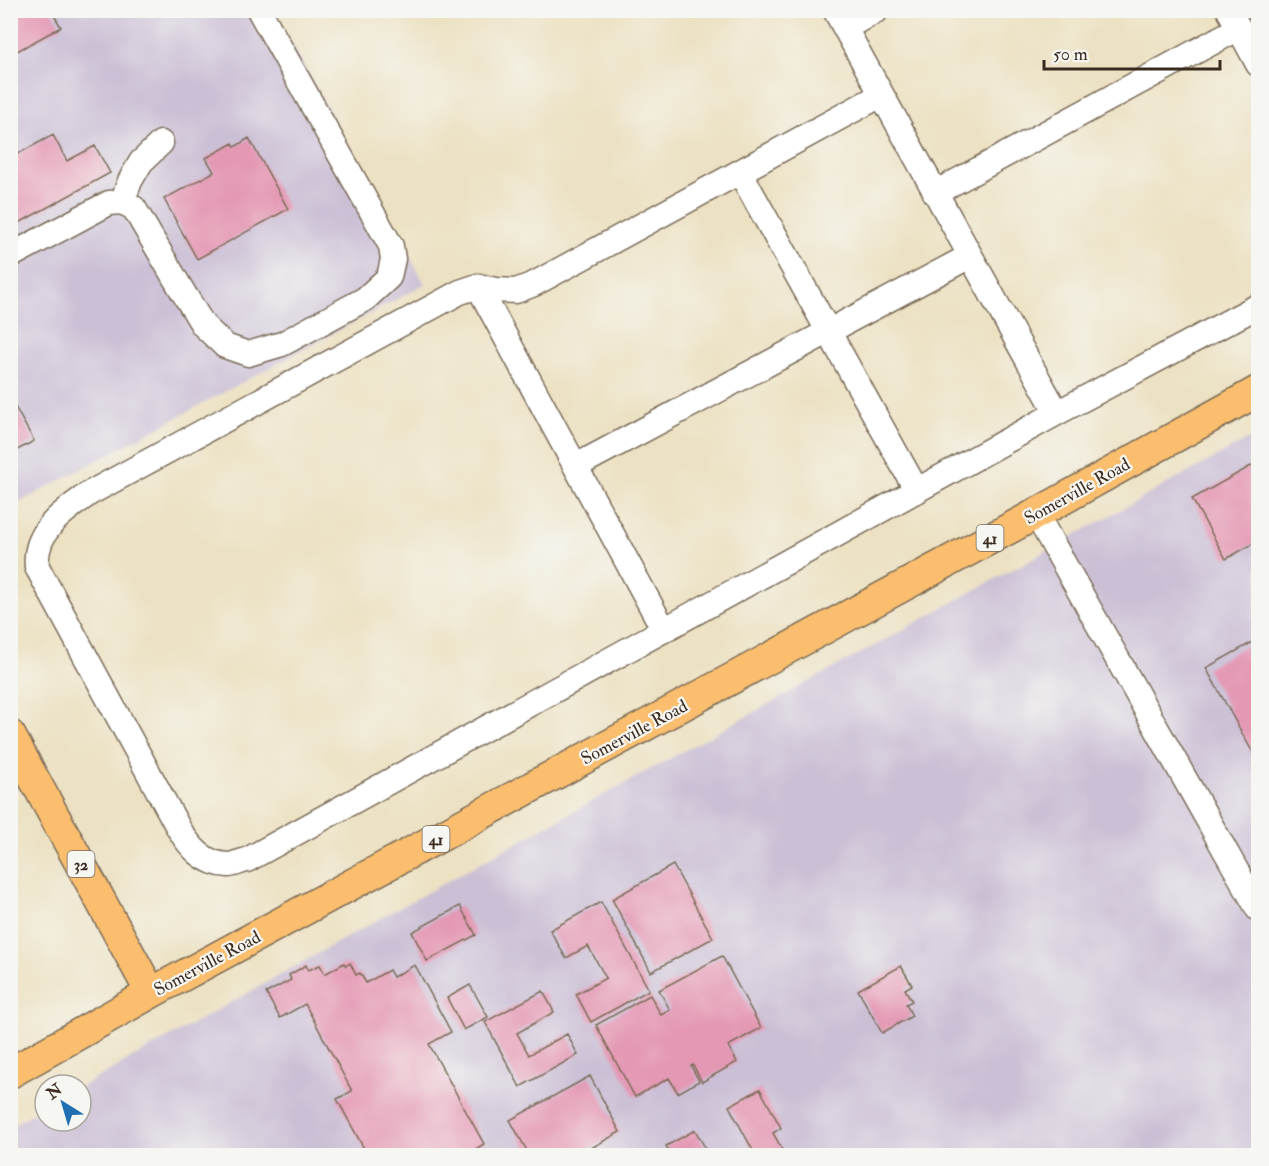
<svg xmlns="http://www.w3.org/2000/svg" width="1269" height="1166" viewBox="0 0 1269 1166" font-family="'IM FELL Double Pica',serif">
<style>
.industrial{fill:#cbbfd5}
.building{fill:#e498b4}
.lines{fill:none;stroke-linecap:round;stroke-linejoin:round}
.minor-casing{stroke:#796a57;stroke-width:27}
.major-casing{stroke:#796a57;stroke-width:33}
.minor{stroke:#fff;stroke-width:24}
.major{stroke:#fabe6e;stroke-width:30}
.labels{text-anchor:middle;stroke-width:4.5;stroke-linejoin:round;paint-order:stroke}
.shield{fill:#f6f6f2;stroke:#73675e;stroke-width:1.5}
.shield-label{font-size:16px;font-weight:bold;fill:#3b2a1e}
.street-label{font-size:18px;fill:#3b2a1e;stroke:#f6f6f2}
</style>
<rect width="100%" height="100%" fill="#f6f6f2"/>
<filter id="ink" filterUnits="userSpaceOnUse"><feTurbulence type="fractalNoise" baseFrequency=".0167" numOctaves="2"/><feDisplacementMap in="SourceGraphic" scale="12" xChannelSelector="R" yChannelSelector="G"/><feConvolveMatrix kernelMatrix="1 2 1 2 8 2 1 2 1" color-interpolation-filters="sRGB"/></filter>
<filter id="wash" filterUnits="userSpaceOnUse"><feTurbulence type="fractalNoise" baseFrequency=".008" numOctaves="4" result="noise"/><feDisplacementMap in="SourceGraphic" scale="24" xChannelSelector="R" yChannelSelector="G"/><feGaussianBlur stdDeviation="1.35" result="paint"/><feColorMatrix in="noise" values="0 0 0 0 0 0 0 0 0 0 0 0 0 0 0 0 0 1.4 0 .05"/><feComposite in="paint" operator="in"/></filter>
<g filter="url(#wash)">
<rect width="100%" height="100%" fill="#ece1c2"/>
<path class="industrial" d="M10,11H273L425,284L11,507Z
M1258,434V1155L11,1156L10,1126L45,1107V1121H81V1087L388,914Z"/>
<g id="blocks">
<path class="building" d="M10,10H51L61,27L10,55Z
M53,135L67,161L95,146L110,173L10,228V158Z
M249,138L288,209L197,259L164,199L214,172L206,158L233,143L235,147Z
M10,398L34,441L10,454Z
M1258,462V541L1226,559L1192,499Z
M1258,639V762L1206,668Z
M673,865L713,938L651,972L612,899Z
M601,902L649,990L591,1022L576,994L606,978L588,946L566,958L550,930Z
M460,906L476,935L427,961L412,932Z
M722,956L761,1028L728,1046L737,1062L702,1082L693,1065L691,1066L699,1081L678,1093L669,1078L635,1097L596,1025L650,995L661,1015L670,1010L659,990Z
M344,963L346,966L350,963L356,975L360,973L366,983L389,970L393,977L415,965L451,1032L429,1044L484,1144L464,1156H368L337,1099L352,1091L305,1004L280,1018L266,993L291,980L289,975L306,965L308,970L320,965L325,974Z
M901,966L912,985L905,989L912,1001L906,1004L912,1016L882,1033L858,990Z
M470,985L488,1017L464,1030L447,998Z
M543,991L554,1012L517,1033L529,1055L567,1034L578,1055L520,1087L485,1022Z
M590,1076L620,1132L577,1156H530L510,1120Z
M760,1089L781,1128L773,1133L782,1149L769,1156H756L729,1106Z
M695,1130L710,1156H672L666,1146Z"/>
</g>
</g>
<g filter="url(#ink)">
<use href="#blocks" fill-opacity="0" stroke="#796a57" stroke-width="1.5"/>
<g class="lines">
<defs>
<path id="minor" d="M835,10L1057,413
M1229,10L1258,64
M845,28L877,10
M881,95L534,284L516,291L495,290L478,286L460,292L90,493C64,511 33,531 37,567L179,829C190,847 204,864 228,865C234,865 241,861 247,860L1057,413L1258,306
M740,172L917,491
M935,193L1239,28
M122,202L130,181L141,162L161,143
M10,256L109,203L122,202L134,208L180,287L203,325L225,346L248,354L282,344L365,299L389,277L393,259L391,246L259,10
M478,286L664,630
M576,466L970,256
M1036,514L1258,909"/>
<path id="major" d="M10,735L151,993
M10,1073L151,993L1036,514L1258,391"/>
</defs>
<use href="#minor" class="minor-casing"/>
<use href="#major" class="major-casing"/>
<use href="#minor" class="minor"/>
<use href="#major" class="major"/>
</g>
</g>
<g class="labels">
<g class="shield">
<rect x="976.5" y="525" width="27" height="26" rx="4.5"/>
<rect x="422.5" y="826" width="27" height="26" rx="4.5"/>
<rect x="67.5" y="851" width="27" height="26" rx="4.5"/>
</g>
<g class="shield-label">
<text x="990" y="544">41</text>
<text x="436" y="845">41</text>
<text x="81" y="870">32</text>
</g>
<g class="street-label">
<text transform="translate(1077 491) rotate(-29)" y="6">Somerville Road</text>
<text transform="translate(634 732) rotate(-28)" y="6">Somerville Road</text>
<text transform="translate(207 963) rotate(-28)" y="6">Somerville Road</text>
</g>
</g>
<rect width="1269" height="1166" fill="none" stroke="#f6f6f2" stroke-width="36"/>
<g transform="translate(63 1103) rotate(323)"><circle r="28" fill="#f6f6f2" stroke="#aba49d" stroke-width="1.5"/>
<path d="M0-4.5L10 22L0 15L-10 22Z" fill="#1f6fb2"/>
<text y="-9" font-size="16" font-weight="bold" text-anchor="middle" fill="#3b2a1e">N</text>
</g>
<path d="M1044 60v9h176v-9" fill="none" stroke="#3b2a1e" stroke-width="3"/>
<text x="1053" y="60" font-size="18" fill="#3b2a1e" stroke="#f6f6f2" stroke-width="4.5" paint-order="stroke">50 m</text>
</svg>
